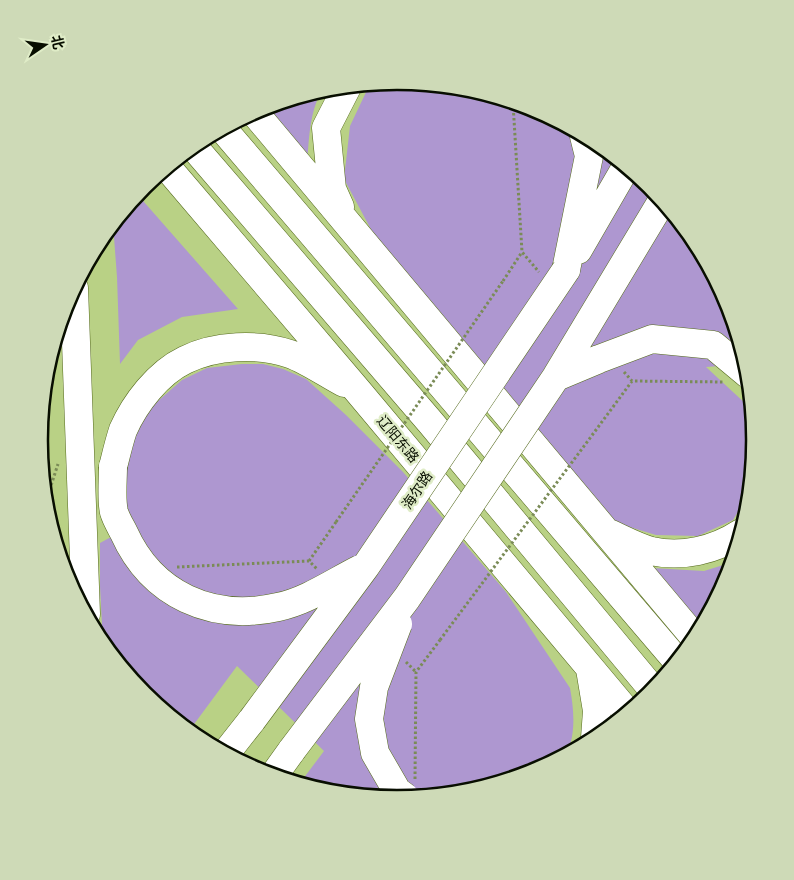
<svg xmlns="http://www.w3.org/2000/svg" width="794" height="880" viewBox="0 0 794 880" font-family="'Open Sans','Noto Sans SC',sans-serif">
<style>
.green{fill:#ae97d0}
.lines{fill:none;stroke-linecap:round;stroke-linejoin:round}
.major-casing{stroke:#556a1d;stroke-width:29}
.highway-casing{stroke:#556a1d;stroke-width:29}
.path{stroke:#7a8b56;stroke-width:3;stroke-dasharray:2.5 2.5;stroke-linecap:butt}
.major{stroke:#fff;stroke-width:28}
.highway{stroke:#fff;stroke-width:28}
.major-bridge-casing{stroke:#556a1d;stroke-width:29;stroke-linecap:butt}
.path-bridge{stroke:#7a8b56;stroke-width:3;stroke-dasharray:2.5 2.5;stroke-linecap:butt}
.major-bridge{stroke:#fff;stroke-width:28}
.labels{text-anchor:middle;stroke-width:5;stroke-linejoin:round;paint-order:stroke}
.street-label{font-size:14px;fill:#080e00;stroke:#dfecc7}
.rim{fill:none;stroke:#080e00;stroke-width:2.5}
</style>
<rect width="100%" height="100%" fill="#b9d185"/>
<path class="green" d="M397,82L467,89L534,109L596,142L651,187L695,241L728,303L746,364L706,367L747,405L754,424L755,440L750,492L733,520L698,536L656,535L613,522L548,448L510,395L374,235L344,179L350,126L368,88L374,84Z
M322,90C309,113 309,141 307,166L259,109Z
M137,194L238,309L182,317L138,340L120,364L117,277L113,224Z
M242,364H263L283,369L306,379L346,415L403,472L506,592L570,688C574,710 576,733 567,753C556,759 545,767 533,771C460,800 376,806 300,783L324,751L237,666L189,731L143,693L103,644L100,586V543L135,524L126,507L125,452L150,408L182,380L207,368Z
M733,562L728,577L702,625L652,568L704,571Z"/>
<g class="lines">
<defs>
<path id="major" d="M254,112L695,638
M167,167L357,390L627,712
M340,207L332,189L326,128L347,87
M578,250L626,167
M566,270L589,156L584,136
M74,288L86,614
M113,467C116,455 119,442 123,430C135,403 158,373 185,360C215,345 258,343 290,354C307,360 327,374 344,383
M611,534C624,540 637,547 651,551C682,558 715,550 741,533
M590,669L597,711L595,738
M226,753L252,720
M274,775L292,750"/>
<path id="highway" d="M223,129L677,661
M193,146L431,423L653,690"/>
</defs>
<use href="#major" class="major-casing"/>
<use href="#highway" class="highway-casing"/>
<path class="path" d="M513,103L522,252L539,272
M503,281L522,252
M624,372L632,381L724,382
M613,407L632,381
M45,504L58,464
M309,561L336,522
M177,567L309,561L317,569
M406,662L416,672
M415,779L416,672L440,640"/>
<use href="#major" class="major"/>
<use href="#highway" class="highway"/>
<defs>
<path id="major-bridge" d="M556,377L599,359L652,339L713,345L749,375
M113,467C113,480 111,500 114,512C116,519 121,527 124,533C152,595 212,622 278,607C307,601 334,582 360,569
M398,624L374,687L369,719L375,753L397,791L405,797
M252,720L366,566L566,270
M292,750L407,598L556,377L662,201"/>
</defs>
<use href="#major-bridge" class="major-bridge-casing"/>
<path class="path-bridge" d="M336,522L503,281
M440,640L613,407"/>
<use href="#major-bridge" class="major-bridge"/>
</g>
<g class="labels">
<g class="street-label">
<text transform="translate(398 439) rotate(50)" y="5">辽阳东路</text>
<text transform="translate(417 490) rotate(-56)" y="5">海尔路</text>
</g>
</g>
<path d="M0 0H794V880H0ZM397 90H397A349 349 0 0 1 746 439V441A349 349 0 0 1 397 790H397A349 349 0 0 1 48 441V439A349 349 0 0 1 397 90Z" fill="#cedab7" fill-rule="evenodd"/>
<path class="rim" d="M397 90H397A349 349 0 0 1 746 439V441A349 349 0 0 1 397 790H397A349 349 0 0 1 48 441V439A349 349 0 0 1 397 90Z"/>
<g transform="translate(45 45) rotate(77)" stroke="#dfecc7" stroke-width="4" paint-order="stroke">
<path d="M0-4L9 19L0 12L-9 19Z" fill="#080e00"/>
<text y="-8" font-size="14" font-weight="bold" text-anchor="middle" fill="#080e00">北</text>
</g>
</svg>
